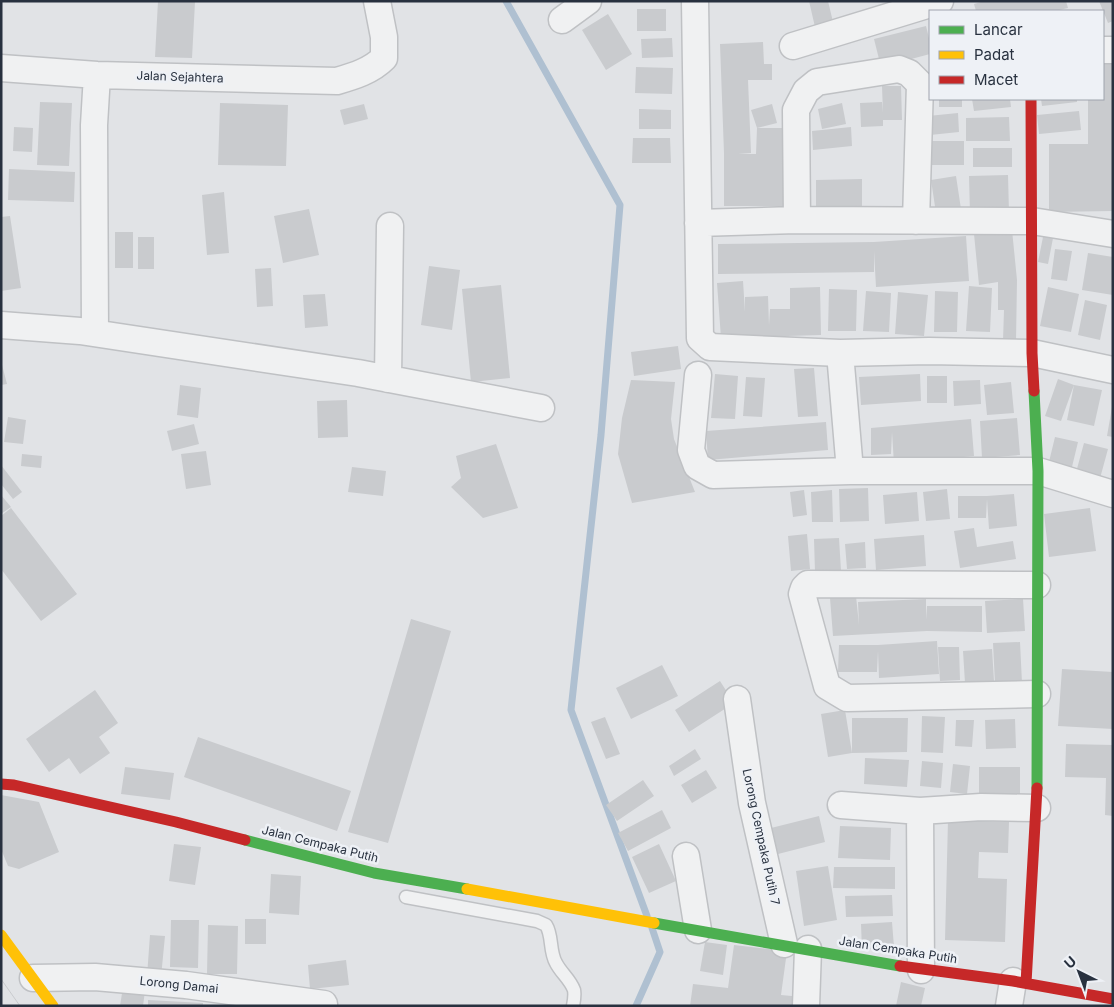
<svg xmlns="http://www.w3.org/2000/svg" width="1114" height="1007" viewBox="0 0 1114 1007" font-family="Inter,sans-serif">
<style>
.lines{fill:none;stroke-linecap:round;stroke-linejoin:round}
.stream{stroke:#afc0d1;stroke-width:7}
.building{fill:#c9cbce}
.lane-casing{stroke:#bfc1c4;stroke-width:15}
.street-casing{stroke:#bfc1c4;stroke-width:29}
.lane{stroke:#f0f1f2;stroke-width:12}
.street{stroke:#f0f1f2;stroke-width:26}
.fast{stroke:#4caf50;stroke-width:11}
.slow{stroke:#ffc107;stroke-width:11}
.jam{stroke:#c62828;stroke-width:11}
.tram{stroke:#c9cbce;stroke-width:1}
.labels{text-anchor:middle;stroke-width:5;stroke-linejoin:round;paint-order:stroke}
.street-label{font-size:12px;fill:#28313f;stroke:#eef1f6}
</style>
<rect width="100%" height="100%" fill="#e1e3e6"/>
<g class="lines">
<path class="stream" d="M506,1L620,205L601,435L571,710L647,916
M636,1006L660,952L652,928"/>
</g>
<path class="building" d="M158,1L195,2L192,58L155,57Z
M809,1H828L833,22L815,27Z
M984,1H1066L1068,8L1055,11H976L974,4Z
M1099,1H1113V21L1108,23Z
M637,9H666V31H637Z
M608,14L632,54L606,70L582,30Z
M926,26L930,42V54L881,67L874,39Z
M672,38L673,57L642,58L641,39Z
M763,42L764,64H772V80H748L751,153L738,154H756L757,128L751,110L772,104L777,123L757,128H786L785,206H724V153L720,44Z
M1103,63H1113V211L1049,212V144H1088V99H1103Z
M636,67L673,68L672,94L635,93Z
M882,86H901L902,120H883V126L861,127L860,103L882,102L883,113Z
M939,99H962V107H939Z
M972,99H1010L1011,107L974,111Z
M1041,99H1077V102L1042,106Z
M40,102L72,103L69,166L37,165Z
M220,103L288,105L286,166L218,165Z
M842,103L846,124L822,129L818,109Z
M364,104L368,119L344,125L340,110Z
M639,109L671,110V129H639Z
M1079,111L1081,130L1039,134L1037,115Z
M958,113L959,132L930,135L928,116Z
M1009,117L1010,141H966V118Z
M14,127L33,128L32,152L13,151Z
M851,127L852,146L813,150L812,131Z
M633,138H670L671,163H632Z
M932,141H964V165H932Z
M973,148H1012V167H973Z
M9,169L75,172L74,202L8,200Z
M1008,175L1009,213L970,214L969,176Z
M956,176L961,209L936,213L931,180Z
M862,179V209H816V180Z
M224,192L229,253L207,255L202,195Z
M309,209L319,255L283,263L274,216Z
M10,216L21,288L1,291V217Z
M1012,230L1017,280L1016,341H1003L1004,310H998V282L979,285L974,234Z
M115,232H133V268H115Z
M1044,232L1054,233L1048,264L1038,262Z
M966,236L969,281L876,287L874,251V272L718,274V244L874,242Z
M138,237H154V269H138Z
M1055,249L1072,251L1067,281L1051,279Z
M1088,253L1113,257V295L1082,290Z
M429,266L460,270L452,330L421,325Z
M271,268L273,306L257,307L255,269Z
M743,281L745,312V297L768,296L769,325L770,309H790V288L820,287L821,335L721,338L717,283Z
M501,285L510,378L471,382L462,289Z
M969,286L992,288L990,332L966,331Z
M1048,287L1079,294L1071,332L1040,326Z
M829,289L857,290L856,331H828Z
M866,291L891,293L889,332L863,331Z
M935,291L958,292L957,332H934Z
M898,292L928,295L924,336L895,334Z
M325,294L328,326L305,328L303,295Z
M1085,300L1107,305L1100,340L1078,335Z
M678,346L681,369L634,376L631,352Z
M1,361L7,384L1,385Z
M814,368L818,416L798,417L794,369Z
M715,374L738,376L735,419L711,418Z
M920,374L921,401L861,405L859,377Z
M927,376H947V403H927Z
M746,377L765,378L762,417L743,416Z
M1058,379L1074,385L1061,421L1045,416Z
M631,380L675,382L671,419L674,439L695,492L632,503L618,454L622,418Z
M980,380L981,404L954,406L953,381Z
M1011,382L1014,413L987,415L984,385Z
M180,385L201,388L198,418L177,415Z
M1074,385L1102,390L1094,426L1067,420Z
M347,400L348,437L318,438L317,401Z
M1112,407H1113V437L1107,436Z
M8,417L26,420L23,444L4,442Z
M1017,418L1020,455L982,458L980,421Z
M971,419L974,456L894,464L892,432L891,454L871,455V428Z
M826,422L828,450L708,460L706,431Z
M194,424L199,444L172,451L167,431Z
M1055,437L1078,442L1071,471L1048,466Z
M1084,443L1108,449L1099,482L1075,476Z
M496,444L518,508L483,518L451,487L461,478L456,456Z
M206,451L211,485L186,489L181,454Z
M22,454L42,456L41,468L21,466Z
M1,465L22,492L13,499L1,484Z
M352,467L386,471L383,496L348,492Z
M868,488L869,521L840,522L839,489Z
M947,489L950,519L926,521L923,492Z
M804,490L807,515L793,517L790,492Z
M832,490L833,522H812L811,492Z
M917,492L919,521L885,524L883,495Z
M1014,494L1017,526L989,529L987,499L986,518H958V496H987Z
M1,495L11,507L1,514Z
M11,508L77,594L41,621L1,569V516Z
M1090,508L1096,551L1049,557L1044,514Z
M974,528L977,547L1013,541L1016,559L960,568L954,531Z
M807,534L810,569L791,571L788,536Z
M924,535L926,566L876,570L874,539Z
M839,538L841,571L815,572L814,539Z
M865,542L866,568L847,569L845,544Z
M856,596L859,625L858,602L926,599V620L927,606H982V632L927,631L833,636L830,598Z
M1023,599L1025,631L987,633L985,601Z
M411,619L451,631L388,843L348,832Z
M937,641L939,674L879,678L878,651L877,672H838L839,645H878Z
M1020,642L1022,683L995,684L993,643Z
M938,647H959L960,680L940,681Z
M992,649L994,681L965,683L963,651Z
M662,665L678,696L631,719L616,688Z
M1062,669L1113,672V729L1058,726Z
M720,681L734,703L689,732L675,710Z
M95,690L118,723L99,737L110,753L80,774L69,758L49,772L26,739Z
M845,710L852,753L828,757L821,714Z
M922,716L945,717L943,753L921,752Z
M605,717L620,754L606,759L591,722Z
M852,718H908L907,752L852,753Z
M1015,719L1016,748L986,749L985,720Z
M956,720H974L972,747L955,746Z
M198,737L351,791L337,831L184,777Z
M1066,744L1113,745V816L1105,815L1106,778L1065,777Z
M695,749L701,759L674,776L669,766Z
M865,758L909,760L907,787L864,784Z
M922,761L943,763L941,788L920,786Z
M953,764L970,766L967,794L950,792Z
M125,767L174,773L170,800L121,794Z
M979,767H1020V796L979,797Z
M706,770L717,788L692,803L681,785Z
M643,780L654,796L617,821L606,805Z
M1,795L39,802L59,852L19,869L8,866L1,849Z
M662,810L671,828L628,851L618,833Z
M819,816L825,842L778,854L771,828Z
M948,820L1009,822L1008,853L979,852L978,878L1007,879L1005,942L945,940Z
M840,826L891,828L890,860L838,858Z
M174,844L201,847L195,885L169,881Z
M659,844L676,881L649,893L632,857Z
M828,866L837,920L804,926L796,871Z
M834,867H895V889L833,888Z
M271,874L301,876L299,915L269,913Z
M892,895L893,916L846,917L845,896Z
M245,919H266V944H245Z
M171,920H199L198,968L170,967Z
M892,922L894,947L862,950L861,924Z
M208,925L238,926L237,974H207Z
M150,935L165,936L161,977L147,976Z
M705,942L727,945L723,975L700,971Z
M734,945L787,951L781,995L802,997L801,1006H690L693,984L728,988Z
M346,960L349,985L310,989L308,965Z
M901,982L925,988L921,1006H896Z
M123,987L145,991L143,1006H120Z
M148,1000L203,1003V1006H148Z"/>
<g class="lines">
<defs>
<path id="lane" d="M406,897L537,921L546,925C553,936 549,951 556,963C561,973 570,979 574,990C575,995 574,1001 573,1006"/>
<path id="street" d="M695,1L700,338L710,347L840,353L929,351L1032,353L1113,370
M562,20L588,1
M793,46L940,1
M1103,50H1113
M1,68L97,75L337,81C354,76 371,71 384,58V37L377,1
M797,220L796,110L806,91L817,82L899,69L909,73L920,84L916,221
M698,223L797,220L1032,221L1113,234
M1,325L80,331L358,373L541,408
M95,333L94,125L97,75
M840,353L850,471
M698,375L691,450L697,466L713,475L850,471H1038L1113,494
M388,379L390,226
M1037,694L847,698L827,686L802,594L804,588L808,584L1037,585
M737,699L752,803L784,944
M841,805L920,811
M686,856L698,930
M921,970L920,811L981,807L1037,808
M33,978L95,977L186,985L324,1004
M806,1006L808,949
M1009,1006L1013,981"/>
</defs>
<use href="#lane" class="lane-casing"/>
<use href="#street" class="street-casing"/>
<use href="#lane" class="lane"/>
<use href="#street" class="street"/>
<path class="fast" d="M1034,391L1038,471L1037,788
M245,840L374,873L467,889
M654,923L900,966"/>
<path class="slow" d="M467,889L654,923
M1,935L53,1006"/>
<path class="jam" d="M1031,99L1032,353L1034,391
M1,784L14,785L176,822L245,840
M900,966L1013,981L1113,999
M1026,983L1037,788"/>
<path class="tram" d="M1,979L20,1006
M1,1004L2,1006"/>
</g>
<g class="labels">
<g class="street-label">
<text transform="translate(180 77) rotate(2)" y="4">Jalan Sejahtera</text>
<text transform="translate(761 837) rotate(78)" y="4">Lorong Cempaka Putih 7</text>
<text transform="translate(320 844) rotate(14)" y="4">Jalan Cempaka Putih</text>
<text transform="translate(898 950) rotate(9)" y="4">Jalan Cempaka Putih</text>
<text transform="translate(179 985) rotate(6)" y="4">Lorong Damai</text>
</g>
</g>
<rect width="1114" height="1007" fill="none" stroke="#28313f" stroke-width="5"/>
<rect x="929" y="10" width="175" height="90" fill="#eef1f6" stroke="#9fa4ad"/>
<rect x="939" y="26" width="25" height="8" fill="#4caf50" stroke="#9fa4ad"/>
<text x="974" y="35" font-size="15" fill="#28313f">Lancar</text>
<rect x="939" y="51" width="25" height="8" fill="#ffc107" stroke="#9fa4ad"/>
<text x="974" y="60" font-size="15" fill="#28313f">Padat</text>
<rect x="939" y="76" width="25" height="8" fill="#c62828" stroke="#9fa4ad"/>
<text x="974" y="85" font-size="15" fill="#28313f">Macet</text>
<g transform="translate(1079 972) rotate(318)" stroke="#eef1f6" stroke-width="4" paint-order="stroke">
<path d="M0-4L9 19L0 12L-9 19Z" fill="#28313f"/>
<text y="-8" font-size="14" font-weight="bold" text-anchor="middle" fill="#28313f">U</text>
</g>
</svg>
